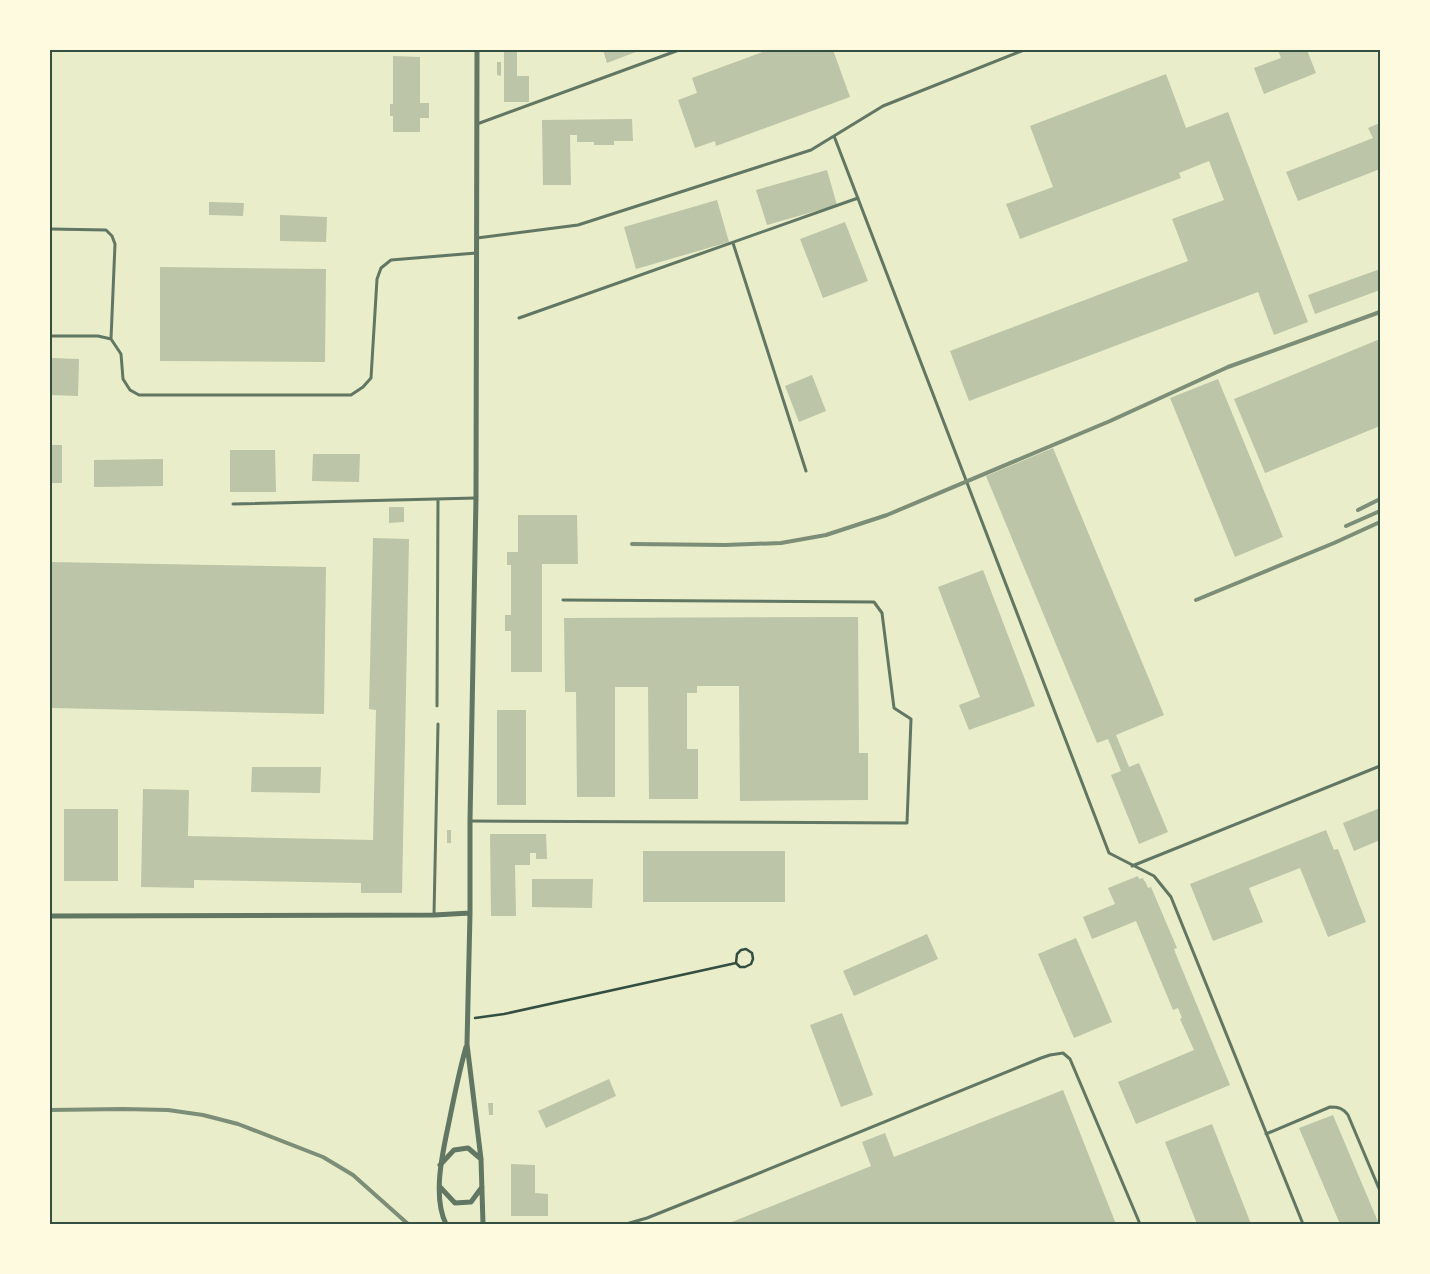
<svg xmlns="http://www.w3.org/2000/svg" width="1430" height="1274" viewBox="0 0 1430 1274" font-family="'Sofia Sans Condensed',sans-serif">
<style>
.building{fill:#bcc5a7}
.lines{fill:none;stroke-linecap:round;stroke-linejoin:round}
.path{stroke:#344e41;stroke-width:2.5}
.service{stroke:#617663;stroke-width:3}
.minor{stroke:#617663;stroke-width:5}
.rail{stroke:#7c8e77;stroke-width:4}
.neatline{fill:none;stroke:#344e41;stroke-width:2}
</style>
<rect width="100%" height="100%" fill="#e9edc9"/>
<path class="building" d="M504,50H517V76H529V102H504Z
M603,50H641L607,63Z
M768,50H833L850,97L716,146L715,141L695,148L678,100L697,93L692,78Z
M1278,50H1307L1316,73L1264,94L1254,68L1281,58Z
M393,56L420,57V103H429V118H420V132H393V116H390V104H393Z
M497,62H501V76L497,75Z
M1166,74L1186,128L1228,112L1308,322L1274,335L1258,292L969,401L950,351L1188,261L1172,219L1224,200L1209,161L1179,173L1181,178L1020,239L1006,204L1053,187L1030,126Z
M632,119L633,141H614V145H594V142H577V135H570L571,185H543L542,120Z
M1380,123V169L1298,201L1286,172L1373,138L1368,128Z
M827,170L837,205L767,225L756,190Z
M717,200L729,242L636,269L624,227Z
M209,202L244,203L243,216L209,215Z
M280,215L327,217L326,242L280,241Z
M845,222L868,281L823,298L800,239Z
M160,267L326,269L325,362L160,361Z
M1380,269V290L1315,314L1308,295Z
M1380,339V426L1265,473L1234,399Z
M50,358L79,359L78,396L50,395Z
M812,375L826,411L799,422L785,386Z
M1218,379L1283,537L1235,557L1170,398Z
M50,445H62V483H50Z
M1053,448L1164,715L1116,735L1129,767L1139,763L1168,832L1139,844L1111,775L1121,771L1108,739L1097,743L986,476Z
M230,450H275L276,492H230Z
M313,454H360L359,482L312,481Z
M163,459V486L94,487V460Z
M389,507H404V522L389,523Z
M518,515H577L578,564H542V672H511V631H505V615H511V565H507V552H518Z
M373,538L409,539L402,893H361V883L194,880V888L141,887L143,789L189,790L188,836L373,840L376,710L369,709Z
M50,562L326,567L324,714L50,708Z
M983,570L1035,706L969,730L959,705L980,697L938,587Z
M858,617L859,753H868V800L740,801L739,686H697V693H687V749H698V799H649L648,687H615V797H577L576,692H565L564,618Z
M497,710H526V805H497Z
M252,767H321L320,793L251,792Z
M1380,808V840L1354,851L1343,823Z
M64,809H118V881H64Z
M447,830H451V843H447Z
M1326,830L1334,850L1338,849L1366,922L1328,937L1300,868L1249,888L1263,922L1213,941L1190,884Z
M490,834H546L547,859H536V853H530V865H515L516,916H491Z
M643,851H785V902H643Z
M1138,876L1139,879L1143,878L1144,881H1145L1148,888L1151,887L1177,948L1174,949L1177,957L1230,1085L1136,1124L1118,1082L1194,1050L1180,1019L1182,1018L1178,1008L1173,1010L1136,921L1092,939L1083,917L1115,904L1108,888Z
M532,879H593L592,908L532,907Z
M927,934L938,959L854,996L843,971Z
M1076,938L1112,1022L1074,1038L1038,954Z
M842,1013L873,1095L841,1107L810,1025Z
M609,1079L616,1096L546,1128L538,1111Z
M1063,1090L1116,1224H727L871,1166L862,1142L885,1133L894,1157Z
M488,1103H493V1115H489Z
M1333,1115L1379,1224H1340L1299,1128Z
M1212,1124L1251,1224H1197L1165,1142Z
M511,1164L535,1165V1193L548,1194V1216H511Z"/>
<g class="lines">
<path class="path" d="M475,1018L504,1014L736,963L740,967H745L751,964L753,959L752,953L746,949L741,950L737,954L736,963"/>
<path class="service" d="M477,124L679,50
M834,136L1109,853L1154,876L1171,897L1303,1224
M50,229L106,230L112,236L115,244L111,339L121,354L123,379L130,390L139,395H351L363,387L371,378L377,279L381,268L391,260L476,253
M477,238L578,225L811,150L883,106L1024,50
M733,243L806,471
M519,318L858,198
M50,336H98L111,339
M233,504L476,498
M437,706L438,499
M470,821L907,823L911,719L894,708L882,613L874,602L563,600
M1132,866L1380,766
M434,915L438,724
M1266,1134L1330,1107C1338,1107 1343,1108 1348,1115L1380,1191
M626,1224L647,1218L752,1176L1041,1058L1050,1055L1063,1053L1070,1059L1140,1224"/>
<path class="minor" d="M477,50L476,498L470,821V913L467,1044L481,1159L483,1224
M50,916L434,915L470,913
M440,1165L454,1150L468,1148L481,1159
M440,1187L455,1203L471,1202L482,1187
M446,1224C432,1196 443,1151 449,1122C454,1097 459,1072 466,1047"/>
<path class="rail" d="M1358,510L1380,499
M1346,526L1380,511
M632,544L725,545L781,543L826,535L887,515L1110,421L1228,367L1380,312
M1196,600L1334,543L1380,522
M50,1110L123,1109L168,1110L203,1115L238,1124L323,1157L353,1175L408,1224"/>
</g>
<rect width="1430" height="1274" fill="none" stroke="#fefae0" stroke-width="102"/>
<rect x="51" y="51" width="1328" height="1172" class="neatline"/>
</svg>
